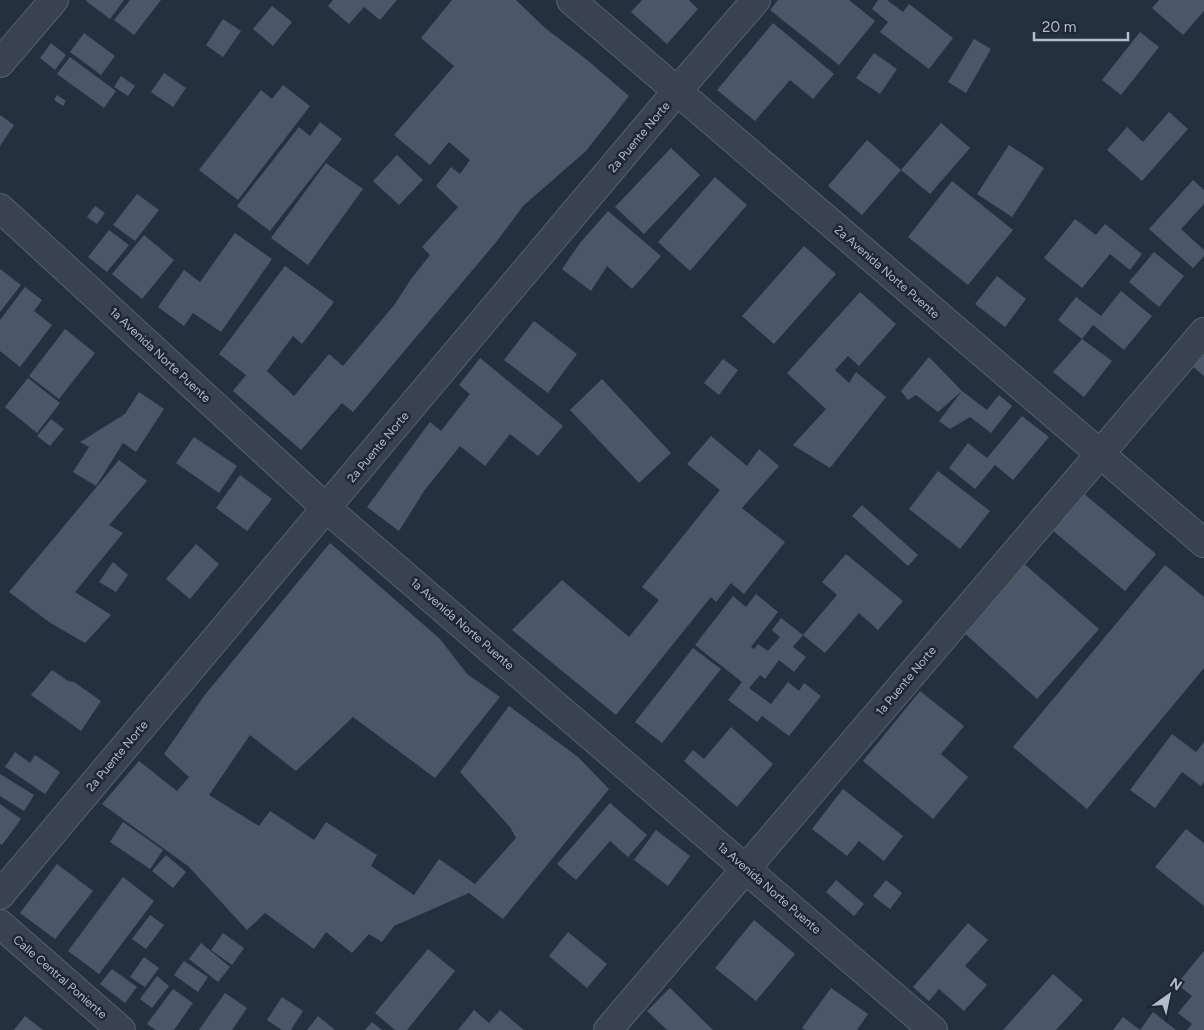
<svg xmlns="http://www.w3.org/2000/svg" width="1204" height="1030" viewBox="0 0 1204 1030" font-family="Figtree,sans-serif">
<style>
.building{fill:#4b5768}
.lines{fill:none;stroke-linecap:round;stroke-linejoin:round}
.minor-casing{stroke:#57606d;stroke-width:30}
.minor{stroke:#39424f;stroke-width:28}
.labels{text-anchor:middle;stroke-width:5;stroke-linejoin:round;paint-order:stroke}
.street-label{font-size:12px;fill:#b5bdca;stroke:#1e2734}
</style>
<rect width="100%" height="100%" fill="#25303f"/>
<path class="building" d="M87,0H124L110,19L86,1Z
M130,0H161L134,35L114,20Z
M333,0H397L380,20L364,7L349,24L328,6Z
M452,0H516L545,28L586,59L629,96L586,151L523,206L497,241L353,412L342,403L301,450L233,391L246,375L219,354L285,266L334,302L302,344L293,336L267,371L294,396L329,354L343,366L395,304L411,279L430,255L422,247L458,207L436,186L451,167L460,174L470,160L449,142L430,165L394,135L454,66L421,38Z
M642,0H689L698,9L667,44L631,12Z
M778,0H849L875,21L839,65L770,10Z
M878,0H887L903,12L909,4L953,38L929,69L880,32L888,22L872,9Z
M1159,0H1204V11L1183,35L1152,8Z
M272,6L292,22L273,46L253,29Z
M223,19L241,31L223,57L206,45Z
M773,23L834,74L813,99L790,80L755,121L717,90Z
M1140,32L1159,47L1121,95L1102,80Z
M84,33L115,56L101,75L70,52Z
M974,39L991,49L966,93L948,82Z
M51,43L66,55L55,70L40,58Z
M874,53L897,69L880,94L856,78Z
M70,57L116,91L104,108L57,74Z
M164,73L186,88L173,107L151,92Z
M121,76L135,86L128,96L114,87Z
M283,85L310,106L238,200L199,170L261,90L272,99Z
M57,95L66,101L63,106L54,100Z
M1169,112L1188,129L1142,181L1107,150L1127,127L1143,142Z
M0,115L14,125L0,146Z
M320,122L342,139L270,231L237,206L299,127L310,136Z
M941,123L970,148L930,194L901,170Z
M867,140L901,170L862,215L828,186Z
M1009,145L1044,168L1012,217L977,194Z
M671,148L700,175L644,234L615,207Z
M397,155L423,180L399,205L373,181Z
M326,163L363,189L308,265L271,238Z
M715,177L747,205L690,271L658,242Z
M1193,180L1204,190V204L1181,229L1204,250V256L1193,268L1149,229Z
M952,181L1013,230L968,285L908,237Z
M137,194L159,210L135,241L113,225Z
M95,206L105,213L97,224L87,217Z
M608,211L661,256L632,289L607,266L591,291L562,269L580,243Z
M1075,219L1096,235L1105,224L1142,254L1130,270L1110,254L1082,288L1044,258Z
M109,230L129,245L107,272L88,257Z
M235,233L272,259L221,332L193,313L184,326L158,307L184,270L200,282Z
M144,235L174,260L142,299L112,274Z
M804,246L836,274L774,344L742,316Z
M1154,252L1184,276L1159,307L1129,282Z
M0,269L21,285L0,312Z
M997,276L1026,299L1005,327L975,304Z
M25,287L42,300L34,311L52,325L20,367L0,351V320Z
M1121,291L1152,316L1124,350L1093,325L1082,339L1058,320L1076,297L1101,316Z
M860,292L896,324L859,366L848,356L835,370L849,383L856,372L886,397L830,468L793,445L826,409L787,373Z
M534,321L577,354L548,393L504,360Z
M65,329L95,353L59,399L29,376Z
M1082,339L1112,361L1084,397L1053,372Z
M1204,350V376L1191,365Z
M929,357L962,391L987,410L999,395L1012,406L991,433L970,417L950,429L939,421L962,391L938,412L916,395L908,400L901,391Z
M480,358L563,426L538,456L510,434L485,466L460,446L424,491L399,531L367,507L430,422L441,431L470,394L459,385Z
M723,359L738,370L719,395L704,383Z
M28,378L60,403L37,433L5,407Z
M602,379L671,453L639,483L570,410Z
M139,392L164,409L136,452L123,443L96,486L73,472L89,447L80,442L125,414Z
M1022,416L1049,437L1013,480L995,465L975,489L949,468L968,443L987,458Z
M51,419L64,429L50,446L37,436Z
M711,436L747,466L759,449L779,466L742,508L785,542L744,594L731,583L716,602L711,597L616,715L512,630L562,580L629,637L659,600L642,587L720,490L687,464Z
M194,437L237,466L219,493L176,463Z
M119,460L147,481L109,525L123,533L75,592L111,615L85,643L49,622L9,592Z
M938,471L990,511L960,549L909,509Z
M240,475L272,499L247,531L216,508Z
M1083,493L1156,554L1125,591L1052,530Z
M862,505L918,555L908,566L852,516Z
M330,543L440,639L467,674L500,697L435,778L353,717L296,771L250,735L209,795L259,826L270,811L314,840L326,822L377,855L371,866L414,895L439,859L475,884L516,838L510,827L460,772L509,706L578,757L609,789L503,919L469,893L394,926L382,942L369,934L352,953L326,932L314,949L265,913L247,930L188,866L102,804L139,761L177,791L189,777L164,754L204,696Z
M196,544L219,564L190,599L166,579Z
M846,554L903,601L878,630L859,613L825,653L803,635L837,595L822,582Z
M113,562L128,575L116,592L99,582Z
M1022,562L1099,629L1037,699L961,630Z
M1165,565L1204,597V668L1087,809L1013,747Z
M756,594L778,612L751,647L754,649L758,644L768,651L780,637L772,630L781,618L803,635L793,647L806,657L794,672L779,660L765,679L760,675L749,688L771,704L788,682L799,691L804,683L821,696L789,736L762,716L757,722L728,700L742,682L695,645L733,596L746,607Z
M693,648L721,669L662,743L635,722Z
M52,670L68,681L74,682L101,701L81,731L31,695Z
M920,691L964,726L941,754L968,777L933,819L863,761Z
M731,727L773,764L737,807L684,761L693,750L704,759Z
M1172,734L1196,752L1204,742V782L1201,786L1182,772L1155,808L1130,790Z
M15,752L30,763L35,755L60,772L45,794L5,767Z
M0,774L34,795L24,811L0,796Z
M843,789L903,836L884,861L859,841L847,856L812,829Z
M610,803L647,835L628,857L610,841L576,880L557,864Z
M0,804L21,819L2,845L0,844Z
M123,822L163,850L150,869L110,842Z
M1186,829L1204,843V906L1155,867Z
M656,830L690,856L668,886L634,860Z
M166,855L186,872L173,888L152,871Z
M57,864L93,891L55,939L20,913Z
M123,877L154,901L99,974L68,951Z
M836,880L864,904L854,916L826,892Z
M886,880L902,893L890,909L873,896Z
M150,915L164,925L146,949L132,939Z
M754,920L795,954L756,1001L715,968Z
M968,923L988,940L965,966L987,985L964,1011L939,989L929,1001L913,987Z
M568,932L607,964L587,988L549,956Z
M223,933L244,948L232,965L211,950Z
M201,943L230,967L218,982L189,959Z
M428,949L455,971L407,1030H395L375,1013Z
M1204,951V1030H1187L1192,1024L1178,1013L1192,996L1177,984Z
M144,957L159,968L145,987L130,977Z
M184,961L208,977L198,992L174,975Z
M112,969L137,987L125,1003L100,984Z
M1053,974L1083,1000L1056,1030H1003Z
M157,976L169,986L152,1008L140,999Z
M670,988L713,1030H667L647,1011Z
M831,988L868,1014L857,1030H805L802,1028Z
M173,989L193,1003L174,1030H156L147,1024Z
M225,993L247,1008L232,1030H199Z
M282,997L303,1011L291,1030H282L267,1020Z
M474,1010L489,1023L500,1010L524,1030H458Z
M1153,1012L1176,1030H1113L1123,1017L1140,1030Z
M25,1016L43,1030H14Z
M318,1016L335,1030H307Z
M372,1022L382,1030H365Z"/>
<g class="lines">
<defs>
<path id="minor" d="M571,0L1204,543
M0,63L54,0
M0,208L326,508L933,1030
M0,895L677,91L756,0
M0,924L121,1030
M608,1030L1204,332"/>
</defs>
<use href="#minor" class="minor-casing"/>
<use href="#minor" class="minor"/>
</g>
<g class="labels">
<g class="street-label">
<text transform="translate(639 137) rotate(-50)" y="4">2a Puente Norte</text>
<text transform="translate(887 272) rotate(41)" y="4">2a Avenida Norte Puente</text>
<text transform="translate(160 355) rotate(43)" y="4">1a Avenida Norte Puente</text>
<text transform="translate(378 447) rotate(-50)" y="4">2a Puente Norte</text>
<text transform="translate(462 624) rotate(41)" y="4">1a Avenida Norte Puente</text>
<text transform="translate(906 681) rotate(-50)" y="4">1a Puente Norte</text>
<text transform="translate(117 756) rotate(-50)" y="4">2a Puente Norte</text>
<text transform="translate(769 888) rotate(41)" y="4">1a Avenida Norte Puente</text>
<text transform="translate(60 977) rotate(41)" y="4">Calle Central Poniente</text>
</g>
</g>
<g transform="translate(1169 995) rotate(33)" stroke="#1e2734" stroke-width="4" paint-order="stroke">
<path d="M0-4L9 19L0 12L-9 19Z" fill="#b5bdca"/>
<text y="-8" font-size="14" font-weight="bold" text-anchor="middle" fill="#b5bdca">N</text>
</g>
<path d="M1034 32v8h94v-8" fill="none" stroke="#b5bdca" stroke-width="2.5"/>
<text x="1042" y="32" font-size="15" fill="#b5bdca" stroke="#1e2734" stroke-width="4" paint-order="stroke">20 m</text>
</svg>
